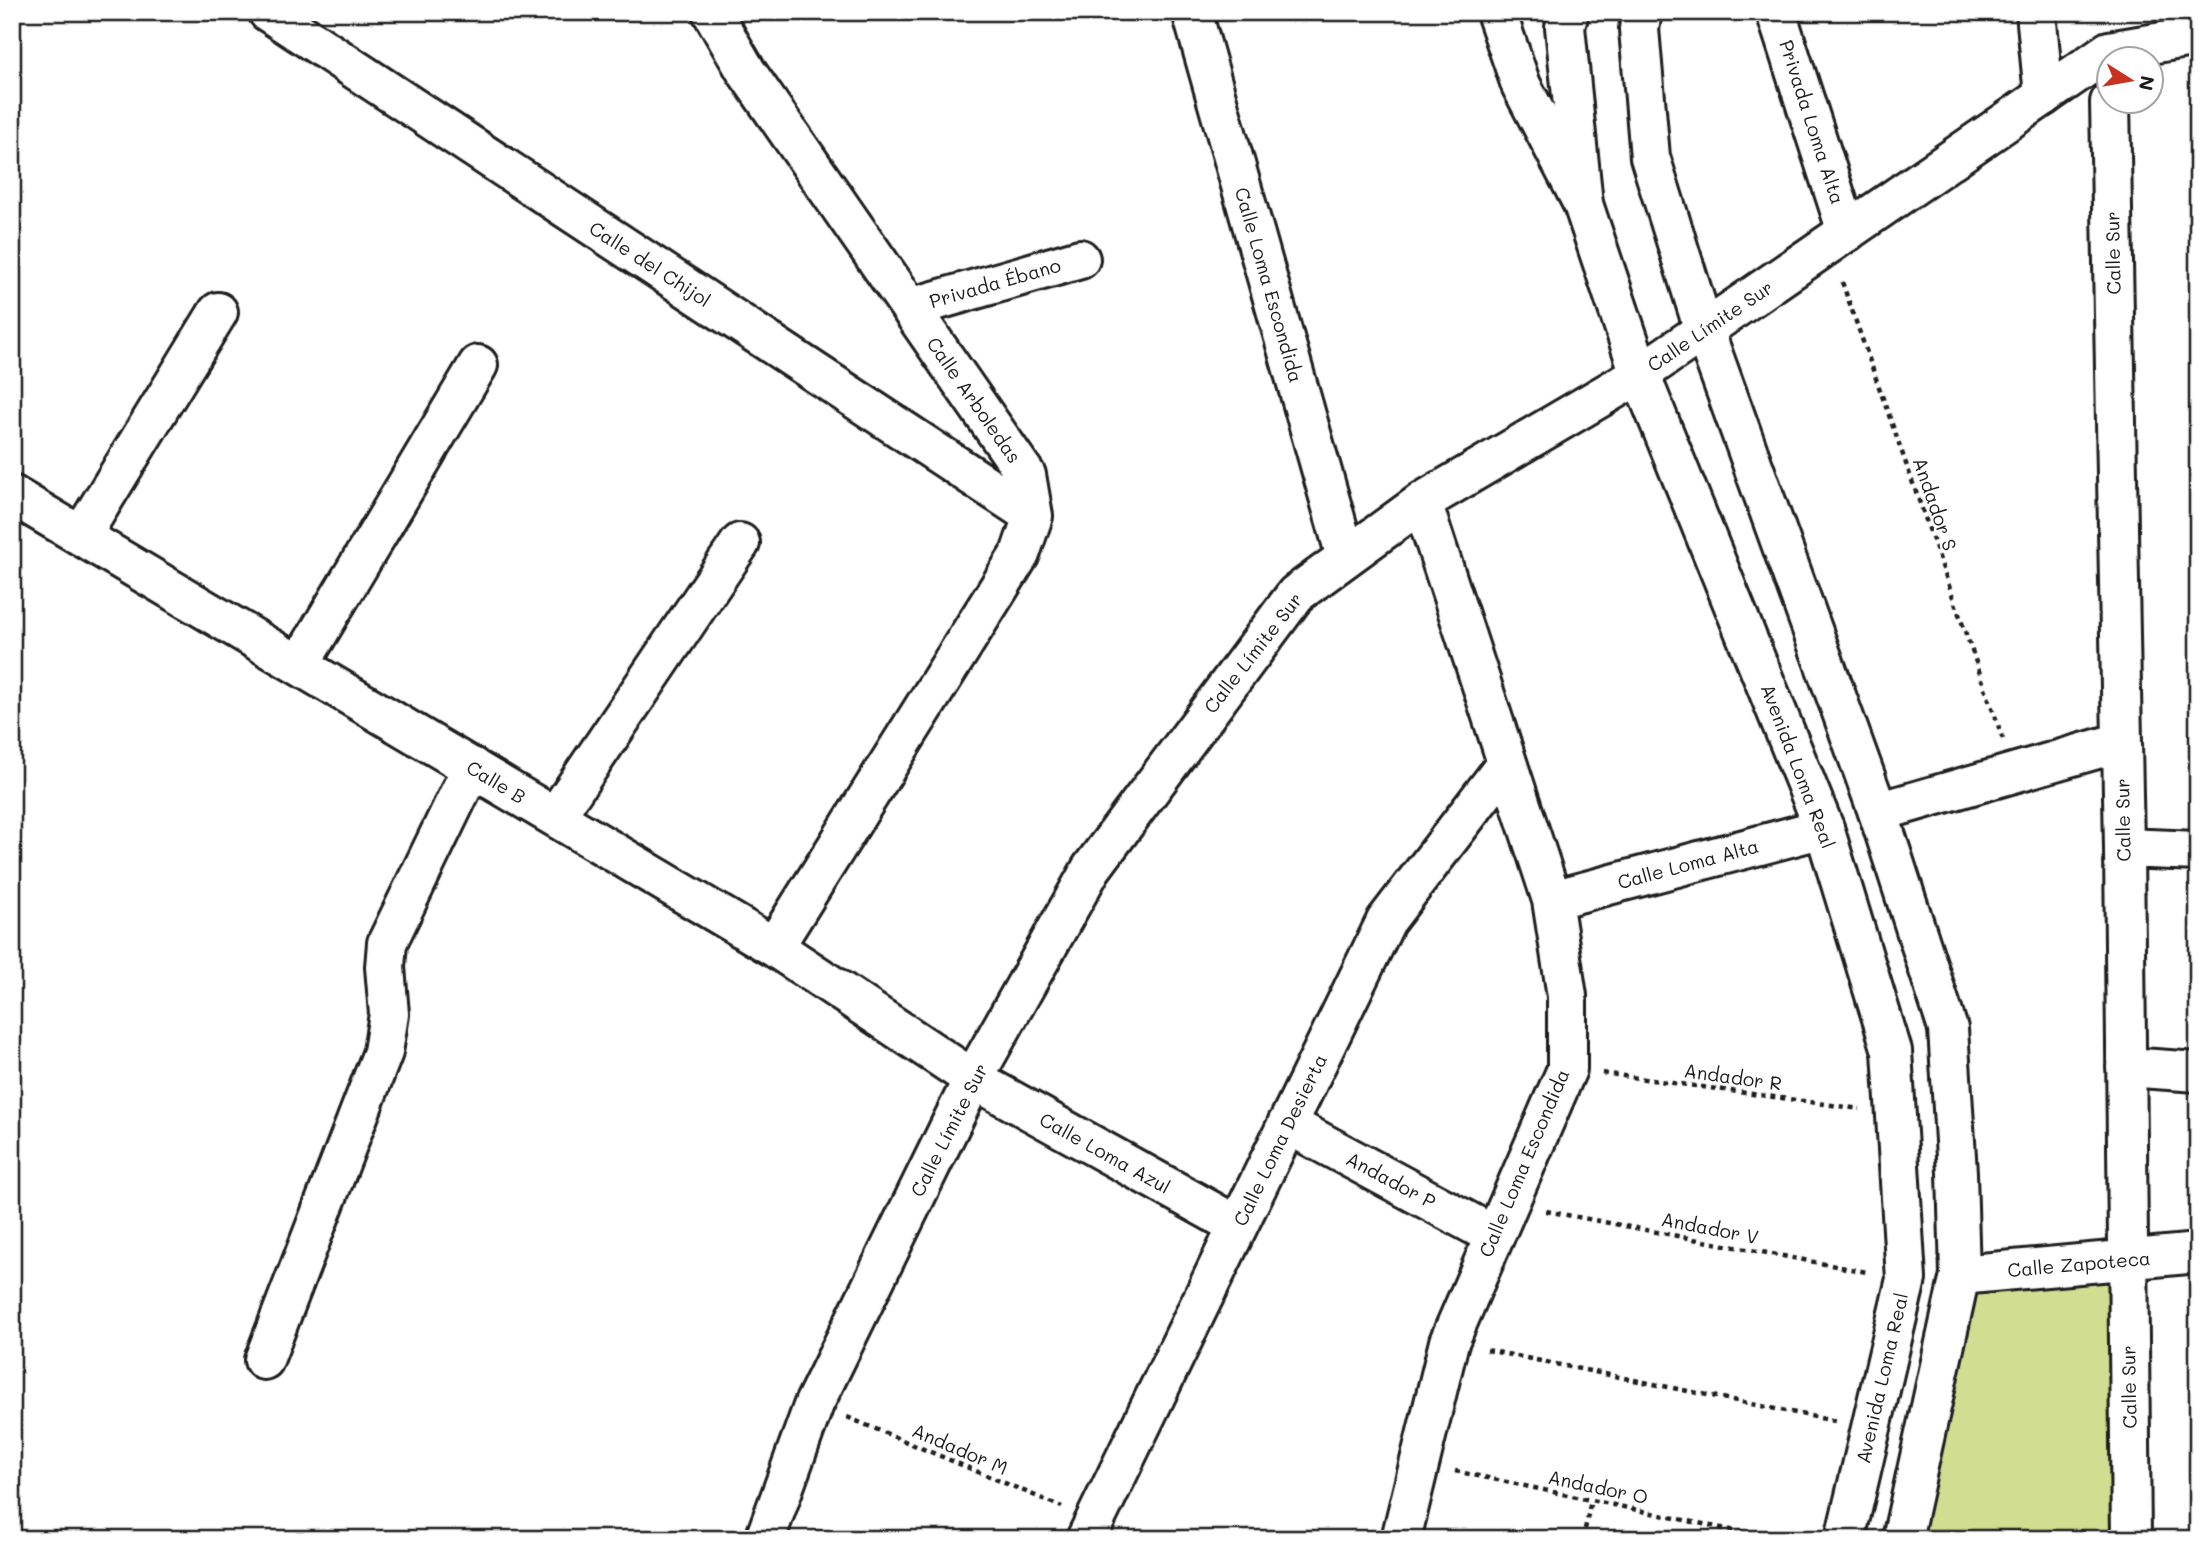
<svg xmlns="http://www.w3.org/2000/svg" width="2210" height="1551" viewBox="0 0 2210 1551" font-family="Mali,sans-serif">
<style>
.green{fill:#d1dd90;stroke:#767c56;stroke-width:2}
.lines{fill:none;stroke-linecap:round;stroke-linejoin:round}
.minor-casing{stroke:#1c1c1c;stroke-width:44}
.tertiary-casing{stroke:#1c1c1c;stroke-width:44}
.secondary-casing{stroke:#1c1c1c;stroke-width:44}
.path{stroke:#1c1c1c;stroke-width:4.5;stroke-dasharray:5 5;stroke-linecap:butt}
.minor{stroke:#fff;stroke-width:38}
.tertiary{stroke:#fff;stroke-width:38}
.secondary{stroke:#fff;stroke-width:38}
.labels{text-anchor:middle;stroke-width:5;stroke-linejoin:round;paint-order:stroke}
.street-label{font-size:19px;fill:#1c1c1c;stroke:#fff}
</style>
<rect width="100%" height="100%" fill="#fff"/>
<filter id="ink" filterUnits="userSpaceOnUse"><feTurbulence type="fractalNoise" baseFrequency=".0143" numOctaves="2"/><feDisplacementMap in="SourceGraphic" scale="14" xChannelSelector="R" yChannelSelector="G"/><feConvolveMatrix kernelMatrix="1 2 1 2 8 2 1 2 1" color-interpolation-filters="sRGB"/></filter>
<g filter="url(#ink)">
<path class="green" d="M2128,1260L2130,1539H1901L1960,1275Z"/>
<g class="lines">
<defs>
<path id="minor" d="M268,12L1033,516
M712,12L746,71L1026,475L1033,516L1020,554L774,947
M1192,12L1346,557
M1496,12L1521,85L1583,204
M1776,12L1847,232
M2036,12L2044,96
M2110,102L2124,848L2131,1539
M910,308L1080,259
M12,495L774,947L973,1079L1238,1226
M81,536L218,312
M300,664L478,365
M1878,812L2121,742
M555,817L740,543
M2124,848L2198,851
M1552,900L1824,828
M2126,1067L2198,1072
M1287,1124L1495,1236
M1960,1275L2198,1253
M264,1360L383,1052L389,1014L385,967L387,943L472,767
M765,1539L814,1404L973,1079L1091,869L1296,594L1422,502L1640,374
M1086,1539L1386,921L1507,763
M1401,1539L1449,1342L1567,1069V996L1552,900L1422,502"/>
<path id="tertiary" d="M1640,374L2109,51L2198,36"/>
<path id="secondary" d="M1569,12L1565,27L1583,204L1640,374L1824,828L1892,1051L1906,1279L1845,1539
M1642,12L1639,29L1650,157L1704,330L1878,812L1948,1029L1957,1173L1960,1275L1902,1539"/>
</defs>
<use href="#minor" class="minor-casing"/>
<use href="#tertiary" class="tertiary-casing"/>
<use href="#secondary" class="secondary-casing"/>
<path class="path" d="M1842,282L2003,739
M1602,1073L1860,1109
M1546,1211L1867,1272
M1487,1350L1835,1421
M847,1417L1062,1507
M1455,1471L1773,1539
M1583,1539L1591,1500"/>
<use href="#minor" class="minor"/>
<use href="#tertiary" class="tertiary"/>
<use href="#secondary" class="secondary"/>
</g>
</g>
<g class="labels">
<g class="street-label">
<text transform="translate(1812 122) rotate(72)" y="7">Privada Loma Alta</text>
<text transform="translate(2113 253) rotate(-91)" y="7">Calle Sur</text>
<text transform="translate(650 264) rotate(33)" y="7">Calle del Chijol</text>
<text transform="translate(995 283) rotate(-16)" y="7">Privada Ébano</text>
<text transform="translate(1269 285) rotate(74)" y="7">Calle Loma Escondida</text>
<text transform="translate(1710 326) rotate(-34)" y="7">Calle Límite Sur</text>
<text transform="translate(974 400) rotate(55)" y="7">Calle Arboledas</text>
<text transform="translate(1935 504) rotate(71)" y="7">Andador S</text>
<text transform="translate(1253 653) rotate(-52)" y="7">Calle Límite Sur</text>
<text transform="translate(1798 766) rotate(69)" y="7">Avenida Loma Real</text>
<text transform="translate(496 782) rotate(31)" y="7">Calle B</text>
<text transform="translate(2123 820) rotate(-91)" y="7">Calle Sur</text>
<text transform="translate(1688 864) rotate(-15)" y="7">Calle Loma Alta</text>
<text transform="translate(1733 1077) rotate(8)" y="7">Andador R</text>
<text transform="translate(949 1130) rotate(-63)" y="7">Calle Límite Sur</text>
<text transform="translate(1280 1140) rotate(-64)" y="7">Calle Loma Desierta</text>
<text transform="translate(1105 1153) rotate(29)" y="7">Calle Loma Azul</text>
<text transform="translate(1524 1163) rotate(-67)" y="7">Calle Loma Escondida</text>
<text transform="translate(1391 1180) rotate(28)" y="7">Andador P</text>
<text transform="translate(1710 1228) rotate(11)" y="7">Andador V</text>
<text transform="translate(2079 1264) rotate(-5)" y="7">Calle Zapoteca</text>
<text transform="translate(1882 1378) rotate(-77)" y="7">Avenida Loma Real</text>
<text transform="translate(2129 1387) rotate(-91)" y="7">Calle Sur</text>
<text transform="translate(960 1449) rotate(23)" y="7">Andador M</text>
<text transform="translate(1598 1487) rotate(12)" y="7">Andador O</text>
</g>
</g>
<rect width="2210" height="1551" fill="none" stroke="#fff" stroke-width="42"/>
<rect x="21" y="21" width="2168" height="1509" fill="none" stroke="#1c1c1c" stroke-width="2.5" filter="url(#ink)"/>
<g transform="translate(2130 80) rotate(101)"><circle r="33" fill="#ffffff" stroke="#a4a4a4" stroke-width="2"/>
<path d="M0-5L12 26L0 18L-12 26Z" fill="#c8321e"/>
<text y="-10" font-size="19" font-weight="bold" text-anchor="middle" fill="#1c1c1c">N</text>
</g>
</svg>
